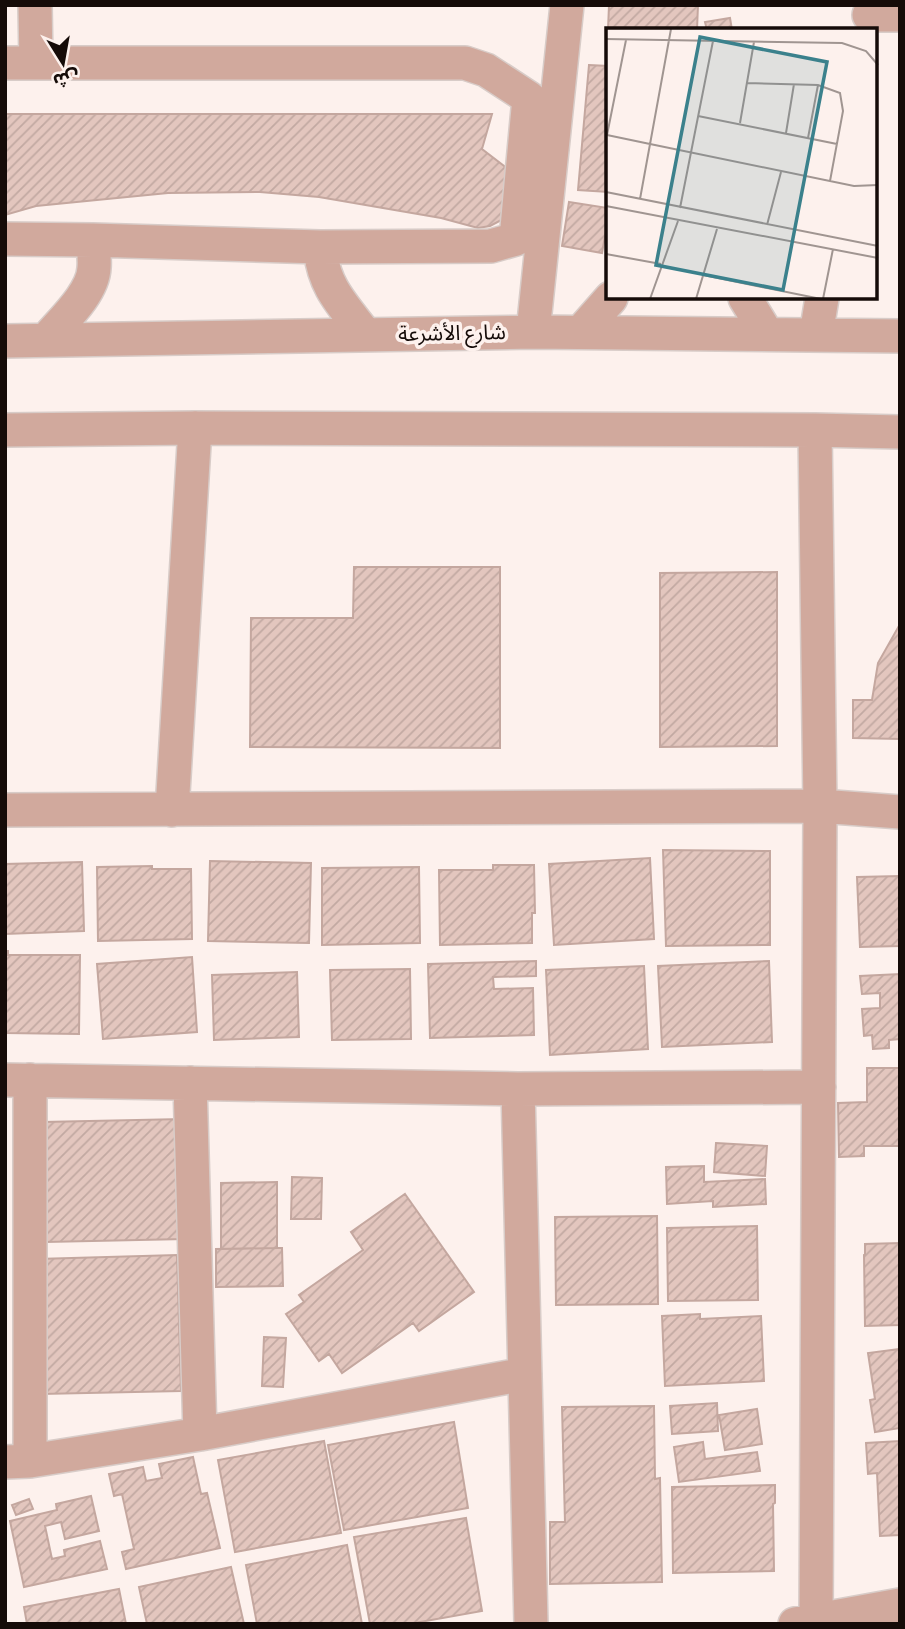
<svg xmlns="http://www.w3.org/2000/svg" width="905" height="1629" viewBox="0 0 905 1629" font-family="'PT Sans Narrow','Noto Sans Arabic',sans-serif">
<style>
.building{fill:url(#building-hatch);stroke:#c4a79f;stroke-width:2}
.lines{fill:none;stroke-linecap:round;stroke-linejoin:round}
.minor-casing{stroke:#d8ccc8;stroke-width:36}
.minor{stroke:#d1a99d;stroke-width:33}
.labels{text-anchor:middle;stroke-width:7;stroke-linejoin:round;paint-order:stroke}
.street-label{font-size:21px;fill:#150b08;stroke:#fdf1ed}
.inset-road{fill:none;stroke:#a09591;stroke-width:2}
.view{fill:#3b818c;fill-opacity:0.15;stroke:#3b818c;stroke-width:3.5}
.inset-edge{fill:none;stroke:#150b08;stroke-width:3.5}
</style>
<defs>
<pattern id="building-hatch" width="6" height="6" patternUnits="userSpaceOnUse" patternTransform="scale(1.75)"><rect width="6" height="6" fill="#e3c6be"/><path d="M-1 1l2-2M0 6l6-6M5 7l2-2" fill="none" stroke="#c2a9a2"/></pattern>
</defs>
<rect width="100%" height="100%" fill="#fdf1ed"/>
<path class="building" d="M609,5H698L697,30H608Z
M730,18L732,30H707L705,22Z
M589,65L608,66V192L578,190Z
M5,114H492L482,149L512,172L507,217L490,226L478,228L441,218L319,197L260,192L168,193L36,206L5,215Z
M569,202L608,208V220L602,253L562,246Z
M354,567H500V748L250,747L251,618H353Z
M777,572V746L660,747V573Z
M900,624V739L853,738V700H872L878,663Z
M663,850L770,851V945L666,946Z
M650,858L654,939L554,945L549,864Z
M210,861L311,863L309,943L208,941Z
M82,862L84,931L5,934V864Z
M493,865H534L535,913H532V943L440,945L439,870H493Z
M152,866V869H191L192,939L98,941L97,867Z
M419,867L420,943L322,945V868Z
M900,876V946L860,947L857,877Z
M5,951H8V955H80L79,1034L5,1033Z
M192,957L197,1032L103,1039L97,964Z
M536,961V976L493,977L494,989L533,988L534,1035L430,1038L428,964Z
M769,961L772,1042L662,1047L658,966Z
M644,966L648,1049L550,1055L546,970Z
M410,969L411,1039L332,1040L330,970Z
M297,972L299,1037L214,1040L212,975Z
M900,974V1039L889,1040V1048L873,1049L872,1035L864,1036L862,1009L880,1008V993L862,994L860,976Z
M867,1068H900V1146H864V1156L839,1157L838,1103L867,1102Z
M183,1119L185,1239L46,1242L43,1122Z
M716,1143L767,1146L765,1176L714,1172Z
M704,1166V1182L765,1179L766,1204L713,1207V1201L667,1204L666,1167Z
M292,1177L322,1178L321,1219H291Z
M277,1182V1248L221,1249V1183Z
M405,1194L474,1292L419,1331L413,1323L342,1373L329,1354L319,1361L286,1314L304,1302L299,1295L363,1250L351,1232Z
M657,1216L658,1304L556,1305L555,1217Z
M757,1226L758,1300L668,1301L667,1228Z
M900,1243V1325L865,1326L864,1255L865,1254V1244Z
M277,1248H282L283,1286L216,1287V1249Z
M177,1255L181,1391L41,1394L37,1259Z
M700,1314V1319L761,1316L764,1381L665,1386L662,1316Z
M264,1337L286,1338L283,1387L262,1386Z
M900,1349V1428L875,1432L870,1400L875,1399L868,1353Z
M717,1403L718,1431L672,1434L670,1406Z
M654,1406L655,1479L660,1478L662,1582L550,1584V1522H565L562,1407Z
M757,1409L762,1444L725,1450L719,1415Z
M454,1422L468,1508L344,1530L328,1445Z
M324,1441L341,1533L235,1552L218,1460Z
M900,1441V1535L880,1536L877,1473L868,1474L866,1443Z
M703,1442L705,1459L757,1452L760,1471L679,1482L674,1447Z
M193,1457L201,1494L207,1493L220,1548L126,1569L122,1552L134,1549L122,1494L114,1496L109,1474L143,1467L146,1481L162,1478L159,1464Z
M775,1485V1503L773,1504L774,1571L673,1573L672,1487Z
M91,1496L99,1531L65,1539L61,1522L45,1526L52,1559L65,1556L64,1550L100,1541L107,1569L24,1587L10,1521L57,1510L56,1504Z
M29,1499L33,1509L16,1515L12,1505Z
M466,1518L482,1611L409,1624H370L354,1537Z
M347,1545L362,1624H257L246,1565Z
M231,1567L244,1624H147L139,1587Z
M119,1589L126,1624H27L24,1607Z"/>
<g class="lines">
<defs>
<path id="minor" d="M869,15H900
M5,63H36L35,5
M5,239L93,240L320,247L491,246L516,239L529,98L486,70L465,63H36
M320,247C323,286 342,304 365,334
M745,298L767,334
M533,332L567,5
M581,332L611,298
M816,335L822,298
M46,340C62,321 93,293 94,268C95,259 93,249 93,240
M5,341L533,332L900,336
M5,430L195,428L815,430L900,432
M815,430L820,806L816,1620
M5,810L820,806L900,812
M172,810L195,428
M5,1080L518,1089L819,1087
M190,1083L200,1434
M518,1089L531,1624
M30,1461V1080
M5,1462L30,1461L200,1434L525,1374
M795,1624L900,1605"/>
</defs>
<use href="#minor" class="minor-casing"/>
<use href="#minor" class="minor"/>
</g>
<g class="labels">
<g class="street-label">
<text transform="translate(452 333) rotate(-1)" y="7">شارع الأشرعة</text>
</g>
</g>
<g transform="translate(606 28)">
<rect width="271" height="271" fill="#fdf1ed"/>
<path class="inset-road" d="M0,11L236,15L260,23L272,37M141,55L212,57L234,65L237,83L224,153M92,88L231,116M134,95L148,14M180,105L188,56M1,107L20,12M1,107L44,116M202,110L212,57M44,116L248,158L272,157M0,164L272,218M34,171L65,1M0,178L272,230M74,180L107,13M161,197L175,144M0,226L55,236M97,247L215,271M44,271L72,193M90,271L111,201M217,271L227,221"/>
<path class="view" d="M94,9L221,34L177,262L50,237Z"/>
<rect width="271" height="271" class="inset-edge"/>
</g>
<rect width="905" height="1629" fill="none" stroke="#150b08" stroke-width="14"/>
<g transform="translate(63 63) rotate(169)" stroke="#fdf1ed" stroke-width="5" paint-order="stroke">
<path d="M0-5L12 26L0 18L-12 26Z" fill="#150b08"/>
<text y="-10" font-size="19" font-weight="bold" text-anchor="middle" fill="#150b08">ش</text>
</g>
</svg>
